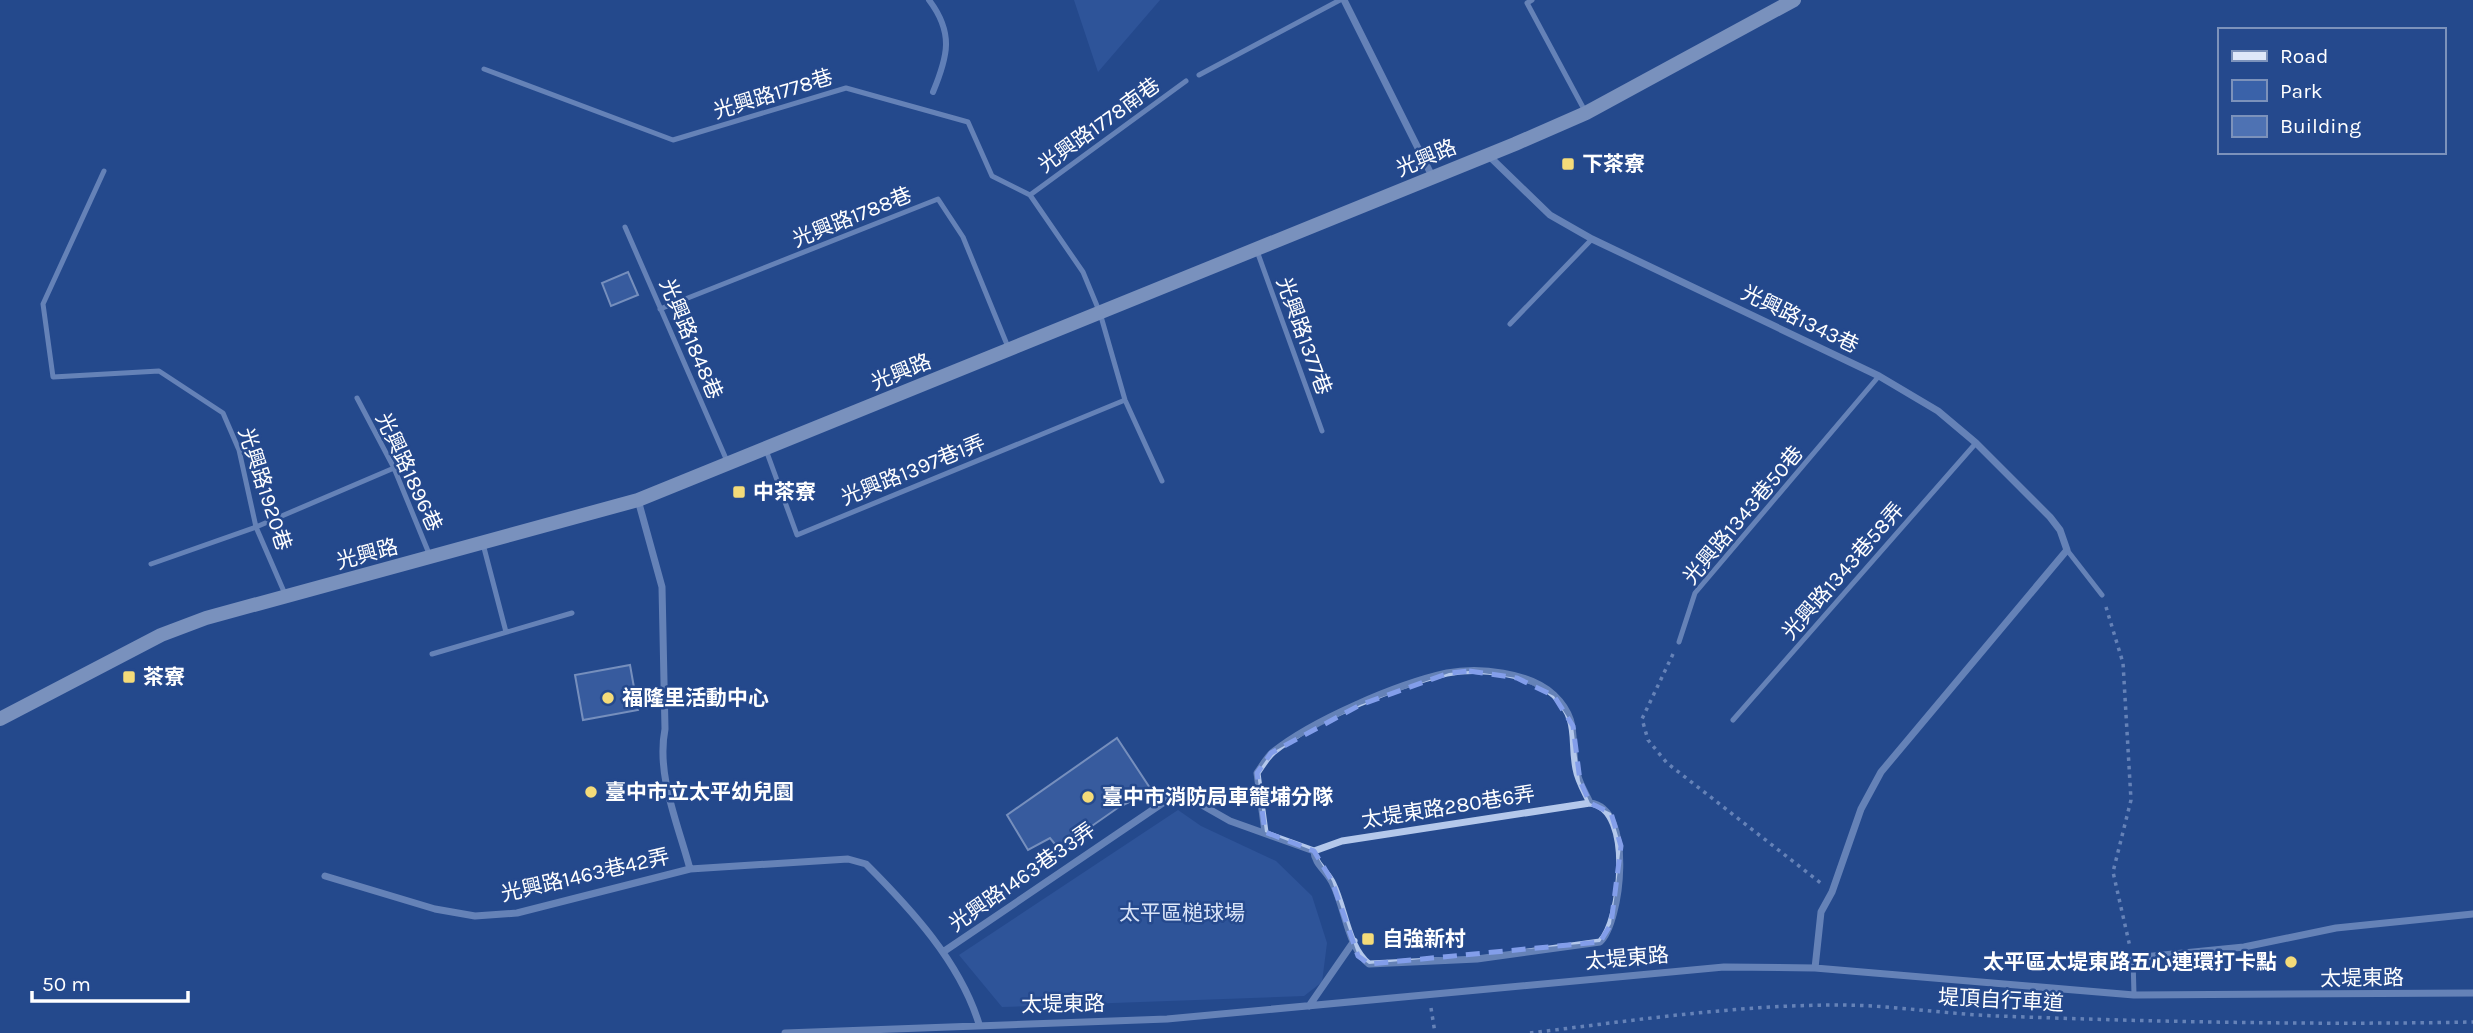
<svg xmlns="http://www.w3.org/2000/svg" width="2473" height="1033" viewBox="0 0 2473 1033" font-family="Karla,'Noto Sans TC',sans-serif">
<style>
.green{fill:#3a62a9}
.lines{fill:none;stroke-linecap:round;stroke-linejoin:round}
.stream{stroke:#a9c2eb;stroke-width:6}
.building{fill:#4e72b3;stroke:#d9e4f8;stroke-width:2}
.path{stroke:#b4c8eb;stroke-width:3.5;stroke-dasharray:3.5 5;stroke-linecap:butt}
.lane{stroke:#b4c8eb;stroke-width:5}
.street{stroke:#b4c8eb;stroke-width:7}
.secondary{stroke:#dfe8f9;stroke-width:14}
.marked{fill:none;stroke:#839eea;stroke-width:5;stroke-dasharray:14 9;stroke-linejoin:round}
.poi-dot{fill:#f4db79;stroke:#25498d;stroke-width:2.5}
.labels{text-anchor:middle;stroke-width:5;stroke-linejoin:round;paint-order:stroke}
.street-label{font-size:21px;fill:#fff;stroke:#25498d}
.poi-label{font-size:21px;font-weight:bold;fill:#fff;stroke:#25498d;text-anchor:start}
.park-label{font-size:21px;fill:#d9e4f8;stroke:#25498d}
</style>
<rect width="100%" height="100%" fill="#25498d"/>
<path class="green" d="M1074,0H1160L1098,72Z
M1178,810L1201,826L1276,861L1312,896L1327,943L1322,982L1304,996L1002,1007L959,955Z"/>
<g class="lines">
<path class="stream" d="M929,0C954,33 948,56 933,92"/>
</g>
<path class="building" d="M628,272L638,295L611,306L602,283Z
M630,665L638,710L583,720L575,675Z
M1117,738L1152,791L1119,807L1059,849L1050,838L1028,850L1007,815Z"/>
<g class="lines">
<path class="path" d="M2106,607L2123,663L2131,800L2113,872L2130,947
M1673,654L1642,719L1648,740L1667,763L1822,884
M1431,1008L1435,1033
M1530,1033C1629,1021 1729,1006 1829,1005C1885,1004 1942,1014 1998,1016C2156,1022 2314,1025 2473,1022"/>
<path class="lane" d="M1532,0L1527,3L1586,113
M484,69L673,140L846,88L968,122L992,176L1030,195L1083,272L1100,313L1125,400L1162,481
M1199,75L1340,0
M104,171L43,304L53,377L159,371L223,413L239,450L256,527L285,594
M1030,195L1186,81
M625,227L727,461
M1257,251L1322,431
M660,309L938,199L963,237L1008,347
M1510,324L1592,239
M357,398L394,468L430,556
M766,450L797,535L1125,400
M483,544L506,632
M2067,550L2102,595
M151,564L256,527L394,468
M1679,642L1695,593L1879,376
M432,654L572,613
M1733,720L1976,443
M2133,958L2134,995"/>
<path class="street" d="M1344,0L1433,178
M1489,156L1550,215L1592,239L1879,376L1938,411L1976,443L2050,517L2060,530L2067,550L1881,772L1861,809L1832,892L1821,912L1815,968
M638,500L662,587L665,729C656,775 678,824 690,869
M1265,832L1257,773C1262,766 1267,757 1273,752C1313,720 1397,684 1447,673C1479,667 1529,672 1554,695C1580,720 1570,739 1576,769C1578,781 1585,792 1590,803
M325,876L435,909L475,916L517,913L690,869L848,859L866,864C911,909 960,962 979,1024
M943,952L1179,792L1230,821L1314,851C1314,864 1328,872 1333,884C1345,908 1348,948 1369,964L1477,959L1600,942C1621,923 1635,808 1590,803L1342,841L1314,851
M2133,958L2244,947L2336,928L2473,914
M1309,1006L1354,941
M785,1033L1167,1019L1724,967L1815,968L2134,995L2473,993"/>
<path class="secondary" d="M0,719L161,635L206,618L638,500L1515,144L1586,113L1794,0"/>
</g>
<path d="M0 0H2473V1033H0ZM1469,671L1517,678L1554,696L1573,726L1580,781L1590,803L1611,813L1621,846L1611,924L1600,942L1369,964L1358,956L1332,881L1314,851L1265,832L1257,773L1271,753L1360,705L1449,673Z" fill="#25498d" fill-opacity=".55" fill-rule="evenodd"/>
<path class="marked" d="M1469,671L1517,678L1554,696L1573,726L1580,781L1590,803L1611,813L1621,846L1611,924L1600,942L1369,964L1358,956L1332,881L1314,851L1265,832L1257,773L1271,753L1360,705L1449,673Z"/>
<g class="poi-dot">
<rect x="1561" y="157" width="14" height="14" rx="3.5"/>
<rect x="732" y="485" width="14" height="14" rx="3.5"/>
<rect x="122" y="670" width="14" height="14" rx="3.5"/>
<circle cx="608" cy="698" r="7"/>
<circle cx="591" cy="792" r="7"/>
<circle cx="1088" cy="797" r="7"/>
<rect x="1361" y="932" width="14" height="14" rx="3.5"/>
<circle cx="2291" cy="962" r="7"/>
</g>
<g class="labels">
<g class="street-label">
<text transform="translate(773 94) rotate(-17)" y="7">光興路1778巷</text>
<text transform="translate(1099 125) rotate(-36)" y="7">光興路1778南巷</text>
<text transform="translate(1426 158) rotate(-23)" y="7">光興路</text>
<text transform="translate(852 217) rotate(-22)" y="7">光興路1788巷</text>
<text transform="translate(1800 319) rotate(26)" y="7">光興路1343巷</text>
<text transform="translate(1304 336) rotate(70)" y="7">光興路1377巷</text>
<text transform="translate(691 339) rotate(67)" y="7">光興路1848巷</text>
<text transform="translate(901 372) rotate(-22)" y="7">光興路</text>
<text transform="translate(913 470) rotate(-22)" y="7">光興路1397巷1弄</text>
<text transform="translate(409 472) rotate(65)" y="7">光興路1896巷</text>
<text transform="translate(265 489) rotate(72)" y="7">光興路1920巷</text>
<text transform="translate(1743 515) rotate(-50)" y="7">光興路1343巷50巷</text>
<text transform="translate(367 554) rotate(-15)" y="7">光興路</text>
<text transform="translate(1843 571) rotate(-49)" y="7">光興路1343巷58弄</text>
<text transform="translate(1448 807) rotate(-9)" y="7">太堤東路280巷6弄</text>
<text transform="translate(585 875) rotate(-13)" y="7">光興路1463巷42弄</text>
<text transform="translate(1022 877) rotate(-35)" y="7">光興路1463巷33弄</text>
<text transform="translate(1627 958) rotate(-5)" y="7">太堤東路</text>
<text transform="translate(2362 978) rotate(-1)" y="7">太堤東路</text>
<text transform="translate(2001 1000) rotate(3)" y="7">堤頂自行車道</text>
<text transform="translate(1063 1004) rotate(-1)" y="7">太堤東路</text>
</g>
<g class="poi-label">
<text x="1582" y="171">下茶寮</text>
<text x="753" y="499">中茶寮</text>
<text x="143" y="684">茶寮</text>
<text x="622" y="705">福隆里活動中心</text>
<text x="605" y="799">臺中市立太平幼兒園</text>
<text x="1102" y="804">臺中市消防局車籠埔分隊</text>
<text x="1382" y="946">自強新村</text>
<text x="2277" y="969" text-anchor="end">太平區太堤東路五心連環打卡點</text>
</g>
<g class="park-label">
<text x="1182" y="920">太平區槌球場</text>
</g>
</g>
<rect x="2218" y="28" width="228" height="126" fill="#25498d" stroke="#7c92bb" stroke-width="2"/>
<rect x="2232" y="51" width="35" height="10" fill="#dfe8f9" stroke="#7c92bb" stroke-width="2"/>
<text x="2280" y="63" font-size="21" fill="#ffffff">Road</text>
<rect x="2232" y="80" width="35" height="21" fill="#3a62a9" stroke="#7c92bb" stroke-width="2"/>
<text x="2280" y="98" font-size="21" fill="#ffffff">Park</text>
<rect x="2232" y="116" width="35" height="21" fill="#4e72b3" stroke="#7c92bb" stroke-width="2"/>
<text x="2280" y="133" font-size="21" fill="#ffffff">Building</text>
<path d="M32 991v10h156v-10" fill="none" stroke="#ffffff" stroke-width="3.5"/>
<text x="42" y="991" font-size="21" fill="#ffffff" stroke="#25498d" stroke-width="5" paint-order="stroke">50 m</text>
</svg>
